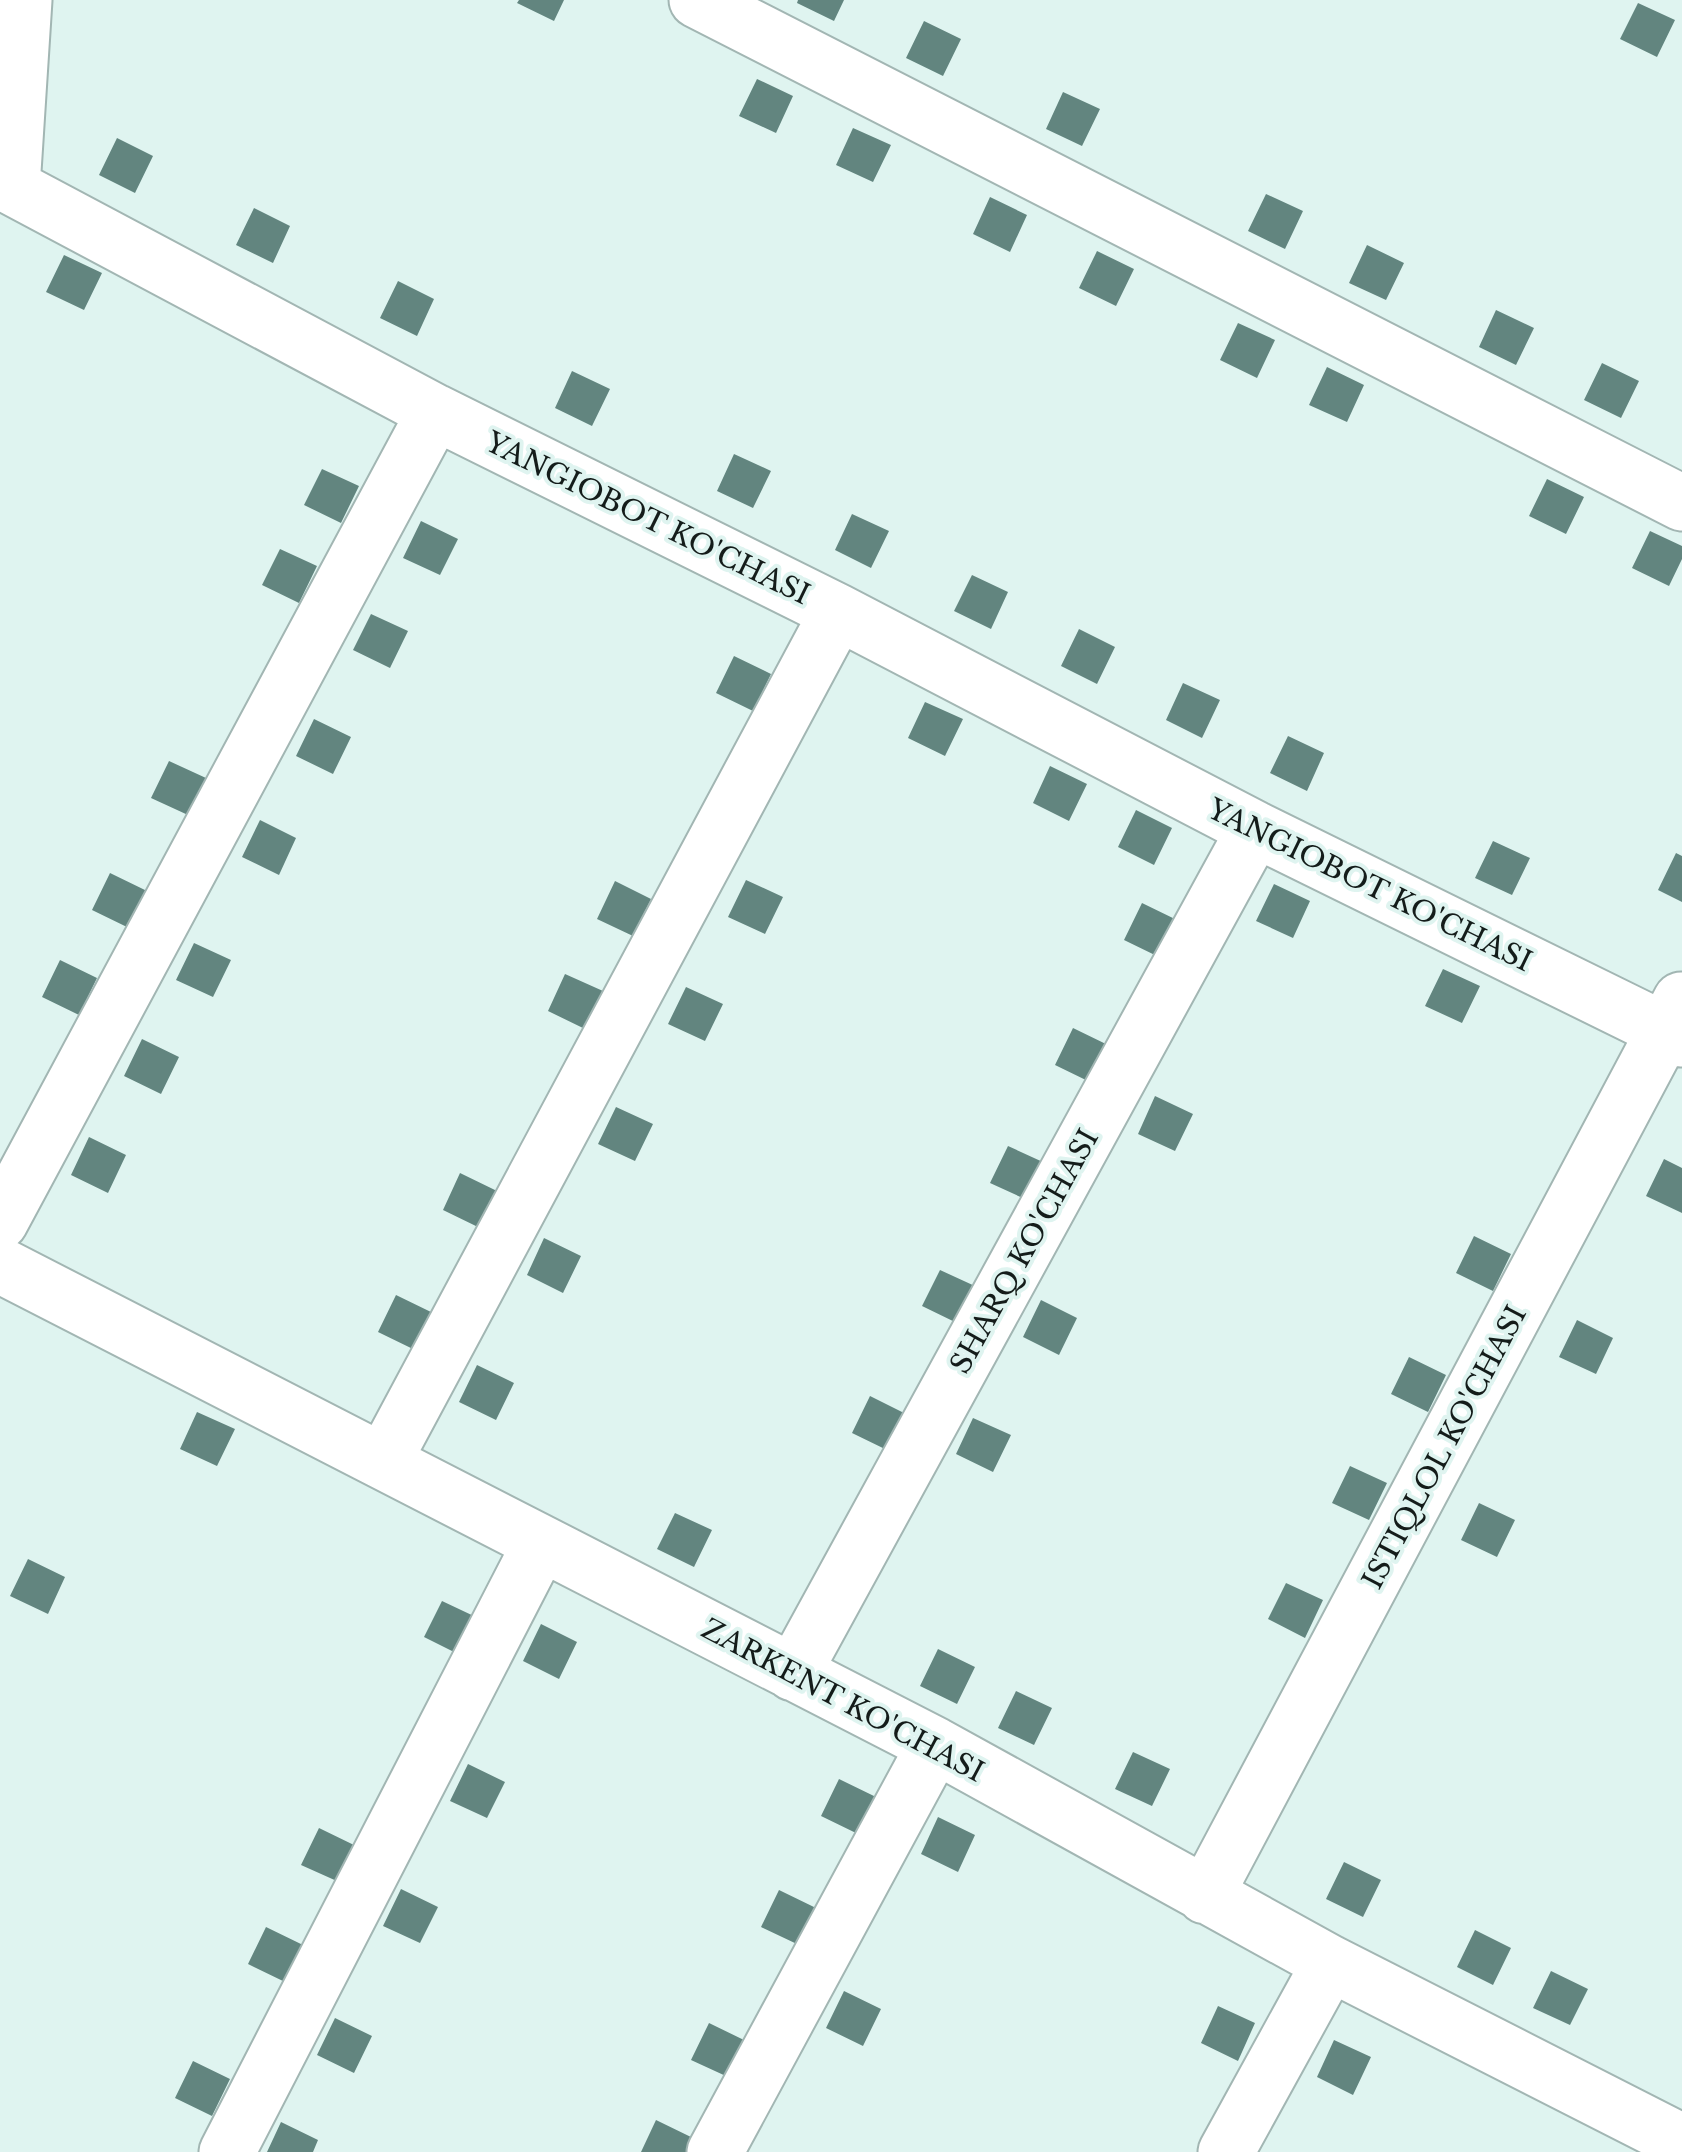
<svg xmlns="http://www.w3.org/2000/svg" width="1682" height="2152" viewBox="0 0 1682 2152" font-family="'Libre Baskerville',serif">
<style>
.building{fill:#62857f}
.lines{fill:none;stroke-linecap:round;stroke-linejoin:round}
.minor-casing{stroke:#a2b6b3;stroke-width:59}
.minor{stroke:#fff;stroke-width:55}
.labels{text-anchor:middle;stroke-width:8;stroke-linejoin:round;paint-order:stroke}
.street-label{font-size:28px;fill:#141c1a;stroke:#dff4f0}
</style>
<rect width="100%" height="100%" fill="#dff4f0"/>
<path class="building" d="M519,0H564L554,21L517,3Z
M798,0H844L834,21L797,3Z
M1638,3L1675,20L1657,57L1620,39Z
M924,21L961,39L943,76L906,58Z
M757,79L793,96L776,133L739,116Z
M1063,92L1100,109L1082,146L1046,129Z
M853,128L891,145L873,182L836,165Z
M117,138L153,156L135,193L99,175Z
M1266,194L1303,211L1285,249L1248,231Z
M990,197L1027,215L1010,252L973,234Z
M254,208L290,226L273,263L236,245Z
M1367,245L1404,263L1386,300L1349,283Z
M1097,251L1134,269L1116,306L1079,288Z
M64,255L102,273L84,310L46,292Z
M398,281L434,299L417,336L380,318Z
M1496,310L1534,328L1516,365L1479,347Z
M1238,323L1275,340L1257,378L1220,360Z
M1602,363L1639,381L1621,418L1584,400Z
M1327,367L1364,385L1347,422L1309,405Z
M572,371L610,389L592,426L555,408Z
M734,454L771,471L753,508L717,491Z
M322,469L359,486L341,523L304,505Z
M1547,479L1584,497L1566,534L1529,516Z
M852,514L889,531L871,568L835,550Z
M421,521L458,539L440,575L403,558Z
M1650,531L1682,546V559L1669,586L1632,568Z
M280,549L317,566L299,603L262,585Z
M972,575L1008,592L991,629L954,611Z
M371,614L408,631L390,668L353,650Z
M1079,629L1115,647L1097,684L1061,666Z
M734,656L771,674L753,711L716,693Z
M1183,683L1220,700L1202,738L1166,720Z
M925,702L963,719L945,756L908,738Z
M314,719L351,737L333,774L296,756Z
M1288,736L1324,753L1307,791L1270,773Z
M169,761L206,778L188,815L151,798Z
M1050,766L1087,784L1069,821L1033,803Z
M1136,810L1172,828L1154,865L1118,847Z
M260,820L296,838L279,875L242,857Z
M1493,841L1530,858L1512,895L1475,878Z
M1676,853L1682,856V902L1658,890Z
M110,873L147,891L129,928L92,910Z
M746,880L783,897L765,934L728,917Z
M615,881L651,899L633,936L597,919Z
M1274,884L1310,901L1293,938L1256,921Z
M1142,903L1179,921L1161,958L1124,940Z
M194,943L231,960L213,997L176,980Z
M60,960L97,978L79,1015L42,997Z
M1443,969L1480,986L1462,1023L1425,1006Z
M565,974L603,991L585,1029L548,1011Z
M686,987L723,1004L705,1041L668,1024Z
M1073,1028L1110,1046L1092,1083L1055,1065Z
M142,1039L179,1057L161,1094L124,1076Z
M1155,1096L1193,1114L1175,1151L1138,1134Z
M616,1107L653,1124L635,1161L598,1144Z
M89,1137L126,1155L108,1193L71,1175Z
M1008,1146L1045,1163L1027,1200L990,1183Z
M1664,1159L1682,1168V1213L1646,1196Z
M460,1173L497,1191L480,1228L443,1210Z
M1474,1236L1511,1254L1493,1291L1456,1273Z
M544,1238L581,1256L563,1293L527,1275Z
M940,1270L977,1287L959,1324L922,1306Z
M396,1295L433,1313L415,1350L378,1332Z
M1041,1300L1077,1318L1059,1355L1023,1337Z
M1577,1320L1613,1338L1596,1374L1559,1357Z
M1409,1357L1446,1375L1428,1412L1391,1394Z
M477,1365L514,1383L496,1420L459,1402Z
M870,1396L906,1414L889,1451L852,1433Z
M197,1412L235,1429L217,1466L180,1449Z
M973,1418L1011,1435L993,1472L956,1454Z
M1350,1466L1387,1483L1369,1520L1332,1503Z
M1479,1503L1515,1520L1497,1557L1461,1540Z
M675,1513L712,1530L694,1567L657,1549Z
M28,1559L65,1577L48,1614L10,1596Z
M1286,1583L1323,1600L1305,1638L1268,1619Z
M442,1601L478,1618L460,1655L424,1637Z
M541,1624L577,1642L559,1679L523,1661Z
M938,1649L975,1667L957,1704L920,1686Z
M1016,1691L1052,1708L1034,1745L998,1728Z
M1133,1752L1170,1769L1152,1806L1115,1789Z
M468,1764L505,1782L487,1818L450,1801Z
M839,1779L876,1797L858,1834L821,1816Z
M938,1817L975,1835L958,1872L921,1854Z
M319,1828L356,1846L339,1882L301,1865Z
M1344,1862L1381,1880L1363,1917L1326,1899Z
M401,1889L438,1907L420,1943L383,1926Z
M779,1890L816,1908L799,1945L761,1927Z
M266,1927L303,1945L285,1982L248,1964Z
M1475,1930L1511,1948L1493,1985L1457,1967Z
M1551,1971L1588,1989L1570,2025L1533,2008Z
M844,1991L881,2009L863,2046L826,2028Z
M1218,2006L1255,2023L1238,2061L1201,2043Z
M335,2018L372,2036L354,2073L317,2055Z
M709,2023L746,2041L728,2077L691,2060Z
M1334,2040L1371,2057L1353,2095L1317,2077Z
M193,2061L230,2079L212,2116L175,2098Z
M656,2120L693,2138L686,2152H641Z
M281,2122L318,2140L313,2152H267Z"/>
<g class="lines">
<defs>
<path id="minor" d="M24,0L12,187L435,412L838,612L1255,829L1682,1039
M697,0L1682,503
M0,1222L435,412
M0,1265L935,1745L1330,1963L1682,2142
M384,1460L838,612
M793,1673L1255,829
M1205,1896L1681,1000
M227,2152L541,1543
M715,2152L935,1745
M1226,2152L1330,1963"/>
</defs>
<use href="#minor" class="minor-casing"/>
<use href="#minor" class="minor"/>
</g>
<g class="labels">
<g class="street-label">
<text transform="translate(648 518) rotate(26)" y="10">YANGIOBOT KO'CHASI</text>
<text transform="translate(1370 885) rotate(26)" y="10">YANGIOBOT KO'CHASI</text>
<text transform="translate(1024 1251) rotate(-61)" y="10">SHARQ KO'CHASI</text>
<text transform="translate(1444 1447) rotate(-62)" y="10">ISTIQLOL KO'CHASI</text>
<text transform="translate(843 1700) rotate(28)" y="10">ZARKENT KO'CHASI</text>
</g>
</g>
</svg>
